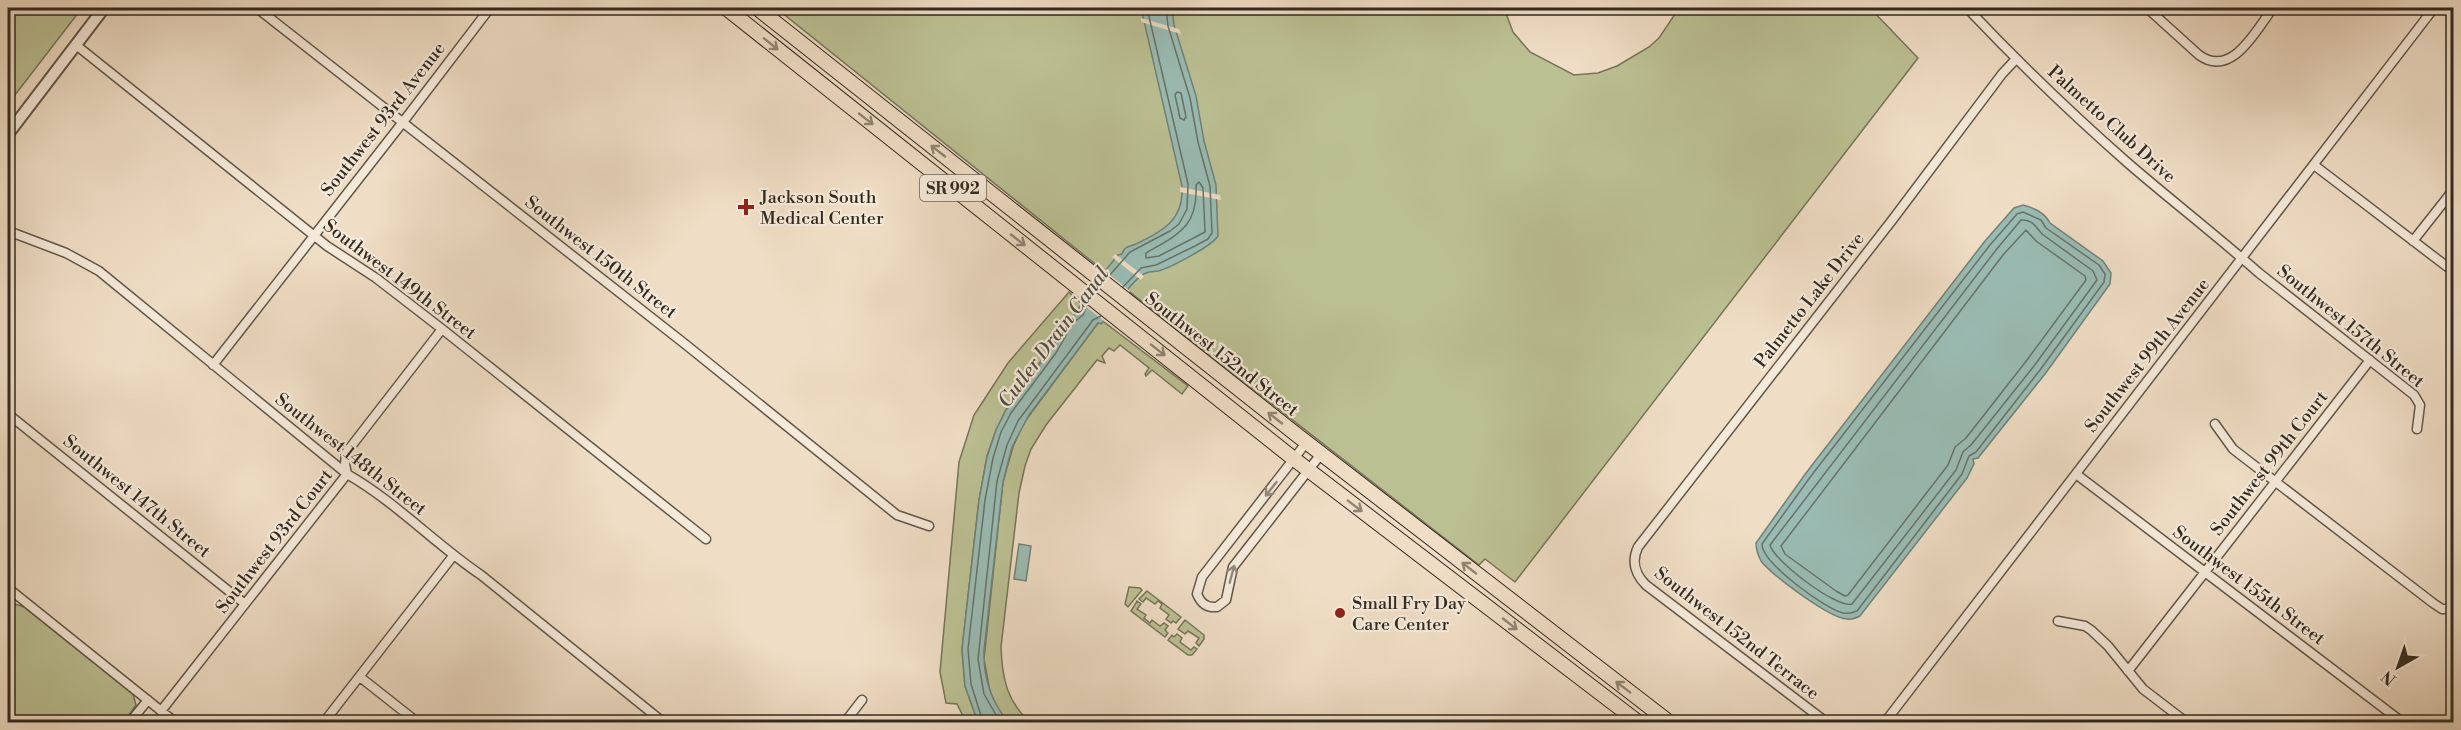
<svg xmlns="http://www.w3.org/2000/svg" width="2461" height="730" viewBox="0 0 2461 730" font-family="'Libre Bodoni',serif">
<style>
.green{fill:#bbc093;stroke:#76755a;stroke-width:1.5}
.water{fill:#9abcb4;stroke:#708279;stroke-width:1.5}
.pier{fill:#efddc5}
.lines{fill:none;stroke-linecap:round;stroke-linejoin:round}
.shore{stroke:#66736a;stroke-width:1.5}
.minor-casing{stroke:#615749;stroke-width:11}
.tertiary-casing{stroke:#615749;stroke-width:14}
.primary-casing{stroke:#322a20;stroke-width:16}
.minor{stroke:#f5e9d9;stroke-width:8}
.tertiary{stroke:#f5e9d9;stroke-width:10}
.primary{stroke:#efddc5;stroke-width:14}
.oneway{stroke:#908472}
.oneway2{stroke:#948a7c}
.poi-dot{fill:#8f2418;stroke:#f5e9d9;stroke-width:2}
.labels{text-anchor:middle;stroke-width:4.5;stroke-linejoin:round;paint-order:stroke}
.shield{fill:#f5e9d9;stroke:#6c6358;stroke-width:1.5}
.shield-label{font-size:16px;font-weight:bold;fill:#322a20}
.street-label{font-size:18px;fill:#322a20;stroke:#f5e9d9}
.poi-label{font-size:18px;fill:#322a20;stroke:#f5e9d9;text-anchor:start}
.water-label{font-size:20px;font-style:italic;fill:#4c4e45;stroke:#f5e9d9}
</style>
<rect width="100%" height="100%" fill="#efddc5"/>
<filter id="stains"><feTurbulence type="fractalNoise" baseFrequency=".00333" numOctaves="4"/><feColorMatrix values="0 0 0 0 .2 0 0 0 0 .09 0 0 0 0 .02 0 0 0 .5 -.17"/></filter>
<radialGradient id="worn" r=".72"><stop offset=".6" stop-color="#630" stop-opacity="0"/><stop offset="1" stop-color="#630" stop-opacity=".3"/></radialGradient>
<path class="green" d="M8,8H82L8,104Z
M776,8H1504L1513,32L1530,52L1574,75L1598,73L1617,66L1649,47L1659,38L1679,8H1870L1918,58L1515,582L1485,559L1479,565L1196,345Z
M1069,292L1082,304L1006,410L996,430L987,456L979,500L962,649L965,686L978,722H966L957,704L946,703L940,672L959,462L974,415L1008,363Z
M1104,322L1188,386L1182,394L1152,370L1146,376L1145,374L1149,368L1120,345L1114,351L1109,348L1102,356L1105,363L1097,360L1046,425L1031,449L1025,466L1019,493L1001,647C1002,678 1007,702 1030,722H1008L999,712L990,692L984,659L1003,482L1013,447L1023,424L1098,323Z
M1129,587L1140,588L1142,590L1128,607L1125,604Z
M1147,591L1181,617L1176,623L1173,621L1171,623L1166,619L1169,615L1160,608L1162,604L1158,601L1155,604L1146,598L1143,602L1139,599Z
M1137,601L1141,604L1137,609L1146,615L1144,618L1150,623L1152,620L1160,626L1164,623L1168,626L1165,630L1168,633L1165,637L1131,611Z
M8,602L24,607L133,694L136,705L124,722H8Z
M1185,620L1204,635V639L1199,646L1196,643L1199,638L1188,631L1185,634L1178,629Z
M1177,634L1182,638L1180,642L1191,650L1194,647L1197,649L1192,655H1188L1168,640L1172,635L1174,637Z"/>
<path class="water" d="M1141,8H1172L1174,25L1196,96L1204,141L1216,185L1218,236C1212,246 1170,268 1158,271C1153,272 1149,271 1144,274C1126,285 1117,309 1101,324L1098,323L1029,415L1012,447L1003,482L984,650C983,677 991,701 1008,722H978L965,686L962,649L979,500L987,457L996,430L1006,410L1051,349L1069,319L1077,313L1084,297L1118,255L1122,254C1125,246 1128,247 1136,244C1164,230 1184,220 1182,186Z
M2023,205C2034,208 2044,212 2050,223L2103,261L2111,273L2110,284L2045,374L1978,458L1973,459L1974,464L1967,478L1860,616C1856,618 1852,620 1847,619C1829,618 1772,575 1761,561C1758,555 1756,549 1756,543L1806,473L1985,241L2014,208Z
M1019,544L1031,546L1026,581L1014,579Z"/>
<path class="pier" d="M1141,18L1179,29L1181,34L1141,22Z
M1180,187L1220,195L1221,200L1180,192Z
M1115,254L1144,276L1141,280L1112,257Z
M1105,271L1130,291L1105,322L1080,302Z"/>
<g class="lines">
<path class="shore" d="M1177,92L1181,93L1186,117L1184,120L1180,118L1175,95Z
M1199,182L1203,188L1205,232L1159,256L1146,258V253C1178,234 1198,228 1196,185Z
M2023,212L2041,220L2046,228L2099,265L2105,274L2104,282L2040,370L1976,452L1969,456L1962,474L1857,611C1852,613 1849,614 1843,613C1824,608 1762,563 1762,544L1811,476L1990,245L2017,214Z
M2021,220C2032,219 2036,227 2042,234L2093,271L2097,280L2034,366L1971,445L1963,452L1956,470L1852,604C1837,609 1773,560 1770,545L1996,250Z
M2026,230L2036,241L2085,276L2086,280L2027,360L1966,438L1955,447L1948,465L1848,595L1845,596L1836,591L1785,554L1781,546L2003,255Z
M1109,276L1130,252L1170,231L1179,224L1187,209L1188,184L1147,8
M1123,287L1141,268L1156,265L1195,246L1208,239L1212,233L1210,186L1198,142L1190,98L1168,26L1166,8
M983,722L971,684L968,649L985,500L993,458L1001,432L1011,413L1056,353L1073,323L1083,315L1087,305
M1000,722L984,694L978,659L997,481L1007,445L1018,421L1093,320L1101,316"/>
<defs>
<path id="minor" d="M257,8L685,344L897,515L929,526
M1967,8C2018,62 2072,114 2129,164C2172,201 2217,236 2259,273L2414,395L2420,405L2417,429
M2147,8L2199,55C2232,79 2256,30 2273,8
M76,45L327,246L376,278L442,329L706,539
M2314,165L2454,272
M8,231L66,253L99,271L347,474C396,502 435,544 481,575L663,722
M2413,241L2454,189
M213,365L403,122L490,8
M8,414L245,604
M2215,424L2233,449L2433,603L2442,609H2454
M1306,443L1202,577L1197,594C1201,603 1206,608 1217,607L1226,600L1233,567L1321,454
M347,474L345,464L346,453L442,329
M2076,474L2402,722
M8,588L175,722
M2058,621L2085,626L2091,630L2108,646L2143,689L2186,722
M2128,671L2370,360
M360,677L417,722
M161,711L347,474
M130,722L148,700
M324,722L453,556
M845,722L862,700
M1826,722L1646,585C1635,574 1631,562 1638,547L1893,219L2002,74L2016,59
M1885,722L2434,8"/>
<path id="tertiary" d="M8,134L104,8"/>
<path id="primary" d="M726,8L1294,459L1638,722
M757,8L1297,435L1669,722"/>
</defs>
<use href="#minor" class="minor-casing"/>
<use href="#tertiary" class="tertiary-casing"/>
<use href="#primary" class="primary-casing"/>
<use href="#minor" class="minor"/>
<use href="#tertiary" class="tertiary"/>
<use href="#primary" class="primary"/>
</g>
<defs><path id="oneway-shaft" d="M-6 0H5M1.5-3L5.5 0L1.5 3" fill="none" stroke-width="1.6" stroke-linecap="round" stroke-linejoin="round" transform="scale(1.5)"/></defs>
<g class="oneway">
<use href="#oneway-shaft" transform="translate(771 44) rotate(39)"/>
<use href="#oneway-shaft" transform="translate(866 119) rotate(38)"/>
<use href="#oneway-shaft" transform="translate(938 151) rotate(-142)"/>
<use href="#oneway-shaft" transform="translate(1018 240) rotate(38)"/>
<use href="#oneway-shaft" transform="translate(1158 350) rotate(38)"/>
<use href="#oneway-shaft" transform="translate(1275 418) rotate(-142)"/>
<use href="#oneway-shaft" transform="translate(1355 506) rotate(37)"/>
<use href="#oneway-shaft" transform="translate(1469 568) rotate(-142)"/>
<use href="#oneway-shaft" transform="translate(1510 624) rotate(38)"/>
<use href="#oneway-shaft" transform="translate(1623 687) rotate(-143)"/>
</g>
<g class="oneway2">
<use href="#oneway-shaft" transform="translate(1271 489) rotate(128)"/>
<use href="#oneway-shaft" transform="translate(1232 574) rotate(-75)"/>
</g>
<g class="poi-dot">
<path d="M743 198h6v6h6v6h-6v6h-6v-6h-6v-6h6z"/>
<circle cx="1340" cy="613" r="6"/>
</g>
<g class="labels">
<rect class="shield" x="920" y="175" width="66" height="26" rx="4.5"/>
<g class="shield-label">
<text x="953" y="194">SR 992</text>
</g>
<g class="street-label">
<text transform="translate(383 119) rotate(-52)" y="6">Southwest 93rd Avenue</text>
<text transform="translate(2112 124) rotate(42)" y="6">Palmetto Club Drive</text>
<text transform="translate(601 257) rotate(38)" y="6">Southwest 150th Street</text>
<text transform="translate(400 279) rotate(37)" y="6">Southwest 149th Street</text>
<text transform="translate(1809 300) rotate(-52)" y="6">Palmetto Lake Drive</text>
<text transform="translate(2351 326) rotate(39)" y="6">Southwest 157th Street</text>
<text transform="translate(1222 354) rotate(38)" y="6">Southwest 152nd Street</text>
<text transform="translate(2147 355) rotate(-52)" y="6">Southwest 99th Avenue</text>
<text transform="translate(351 454) rotate(38)" y="6">Southwest 148th Street</text>
<text transform="translate(2269 463) rotate(-52)" y="6">Southwest 99th Court</text>
<text transform="translate(137 496) rotate(39)" y="6">Southwest 147th Street</text>
<text transform="translate(274 541) rotate(-52)" y="6">Southwest 93rd Court</text>
<text transform="translate(2249 585) rotate(37)" y="6">Southwest 155th Street</text>
<text transform="translate(1737 633) rotate(38)" y="6">Southwest 152nd Terrace</text>
</g>
<g class="poi-label">
<text x="760" y="203">Jackson South<tspan x="760" dy="21">Medical Center</tspan></text>
<text x="1352" y="609">Small Fry Day<tspan x="1352" dy="21">Care Center</tspan></text>
</g>
<g class="water-label">
<text transform="translate(1053 337) rotate(-53)" y="7">Cutler Drain Canal</text>
</g>
</g>
<rect width="2461" height="730" fill="none" stroke="#efddc5" stroke-width="30"/>
<rect x="9" y="9" width="2443" height="712" fill="none" stroke="#322a20" stroke-width="3"/>
<rect x="15" y="15" width="2431" height="700" fill="none" stroke="#322a20" stroke-width="1.5"/>
<g transform="translate(2398 667) rotate(220)" stroke="#f5e9d9" stroke-width="4.5" paint-order="stroke">
<path d="M0-4.5L10 22L0 15L-10 22Z" fill="#322a20"/>
<text y="-9" font-size="16" font-weight="bold" text-anchor="middle" fill="#322a20">N</text>
</g>
<rect width="100%" height="100%" filter="url(#stains)"/>
<rect width="100%" height="100%" fill="url(#worn)"/>
</svg>
